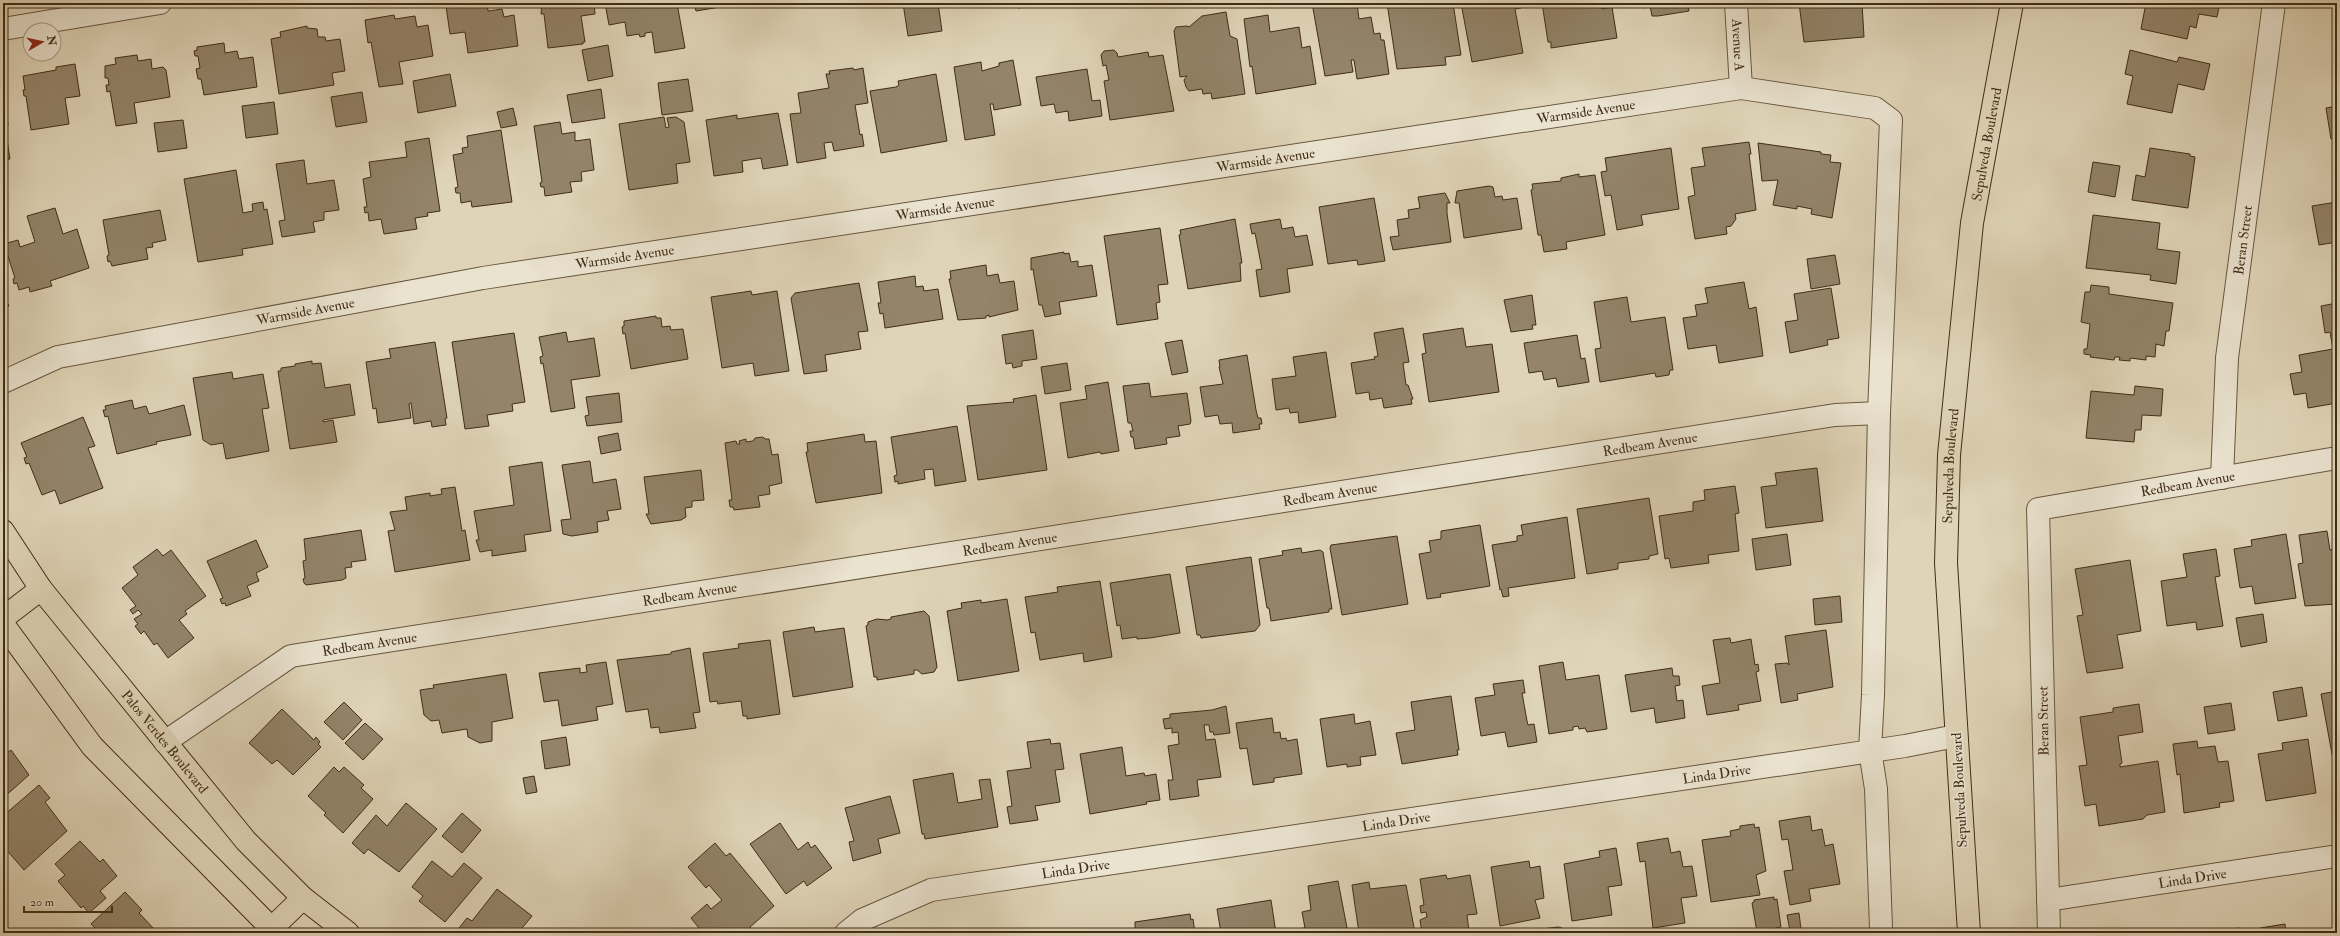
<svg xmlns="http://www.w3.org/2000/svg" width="2340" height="936" viewBox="0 0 2340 936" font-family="'IM FELL Double Pica',serif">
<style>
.building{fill:#93846a;stroke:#412d16}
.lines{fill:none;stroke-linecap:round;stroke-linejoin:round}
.minor-casing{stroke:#68573e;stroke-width:24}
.major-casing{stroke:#412d16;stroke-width:24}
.minor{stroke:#eae3d0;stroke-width:22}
.major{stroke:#dfd4b7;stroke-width:22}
.labels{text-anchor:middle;stroke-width:3.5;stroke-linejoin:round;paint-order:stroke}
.street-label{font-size:14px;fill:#412d16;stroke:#eae3d0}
</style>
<rect width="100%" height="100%" fill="#dfd4b7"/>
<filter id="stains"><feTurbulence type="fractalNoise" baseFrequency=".005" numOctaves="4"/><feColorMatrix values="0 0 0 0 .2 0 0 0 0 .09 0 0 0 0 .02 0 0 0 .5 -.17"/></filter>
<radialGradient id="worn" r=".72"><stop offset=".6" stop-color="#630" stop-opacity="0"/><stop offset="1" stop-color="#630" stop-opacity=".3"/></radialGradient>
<path class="building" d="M469,3H487L488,11L502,9L504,17L514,15L518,46L468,53L465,32L450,34L446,6Z
M542,3H594L595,14L581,16L585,42H583V44L548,48L544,14H541Z
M605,3H677L685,48L655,53L652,32L645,33V36L640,37L639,34L627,36L625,22L609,25Z
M694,3H745L696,11Z
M903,3H938L942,31L908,36Z
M1017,3H1050L1018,8Z
M1312,3H1357L1359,19L1371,17L1374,34L1380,33L1381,40H1384L1389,74L1357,79L1354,60H1351L1353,72L1325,76Z
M1387,3H1453L1461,55L1445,57L1446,65L1397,69Z
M1461,3H1520L1521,8L1515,9L1523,53L1472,62Z
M1542,3H1601L1602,9L1612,7L1617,38L1551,48V42H1548Z
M1642,3H1690L1691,5L1688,6L1689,11L1658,16H1652L1650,6L1643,8Z
M1799,3H1862L1864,37L1804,42Z
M2146,3H2220L2217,17L2199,14L2196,28L2190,26L2187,39L2141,29Z
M1226,12L1230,36L1237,39L1245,94L1212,99L1211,93L1203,94L1202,89L1189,91L1186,87L1184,80L1187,76L1180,77L1174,31L1176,27L1187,26L1189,27L1202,16Z
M394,15L395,19L415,16L417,27L428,25L433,56L399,62L403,84L379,87L371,42L368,43L365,20Z
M1268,15L1270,32L1299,27L1302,48L1310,46L1316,84L1256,94L1252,66L1250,67L1244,19Z
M307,26V28L317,29L318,37H325L326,41L340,39L345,71L332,73L334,85L279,94L271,39L281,37L280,32Z
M224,43L225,53L237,51L239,59L253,57L257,87L204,95L201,79H198L196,69L200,68L198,56H195L194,51L197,50V47Z
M608,45L613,76L588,81L582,50Z
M1114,50L1117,53L1118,57L1148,52L1149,57L1163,55L1174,111L1110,120L1104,81L1109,80L1106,65L1103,66L1101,55L1104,51Z
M2130,50L2177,62L2179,57L2210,64L2204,90L2178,84L2172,113L2127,104L2133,76L2125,74Z
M137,55L138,61L151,59L152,69L163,67L166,70L170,97L134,103L137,123L116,126L110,91L107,92L106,85H109L108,78H105V66L116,64L115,58Z
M1013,60L1021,105L994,110L993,104H990L995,135L965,140L954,67L981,62L982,71L999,66V63Z
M75,64L80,96L65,98L69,124L31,130L26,96H24L23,90H25L23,76L56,70V67Z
M853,68L854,70L863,68L868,103L855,105L860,135L862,134L864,146L834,151L832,142L824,143L826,158L797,163L790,114L801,113L798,93L829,88L826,74H830L829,71Z
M1087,69L1092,101L1100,100L1102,116L1069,121L1068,111L1056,113L1054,104L1041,106L1036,77Z
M450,74L456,106L418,113L413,81Z
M936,74L947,141L881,153L870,91L896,87L899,85L898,81Z
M3,78L8,126L5,127L10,159L4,160L5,168H3Z
M688,79L693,111L662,115L658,83Z
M601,89L605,118L572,123L567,95Z
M362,92L367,122L336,127L331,97Z
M274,102L278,134L246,138L242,106Z
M2337,106V138L2331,139L2326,108Z
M513,108L517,125L501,128L497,112Z
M778,113L788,165L763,169L761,158L742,161L743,172L714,176L706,120L737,115V119Z
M664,117L666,128L669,127L667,118L676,117L684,122L690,162L676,164L678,183L629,190L619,124Z
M183,120L187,148L158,152L154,123Z
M560,122L562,134L575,132V141L590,139L594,170L581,172L582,181L570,182L572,192L545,196L544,187H541L540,183L542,182L534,126Z
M501,130L512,202L472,207L471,201L461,203L460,193H456L455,188L458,187L453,155L463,153L462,148L468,147L467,136Z
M429,138L440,211L427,213L428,216L415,218L417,229L384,234L381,219L369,221L368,212L365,213L364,207H367L363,179L371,177L369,162L407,157L405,142Z
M1749,142L1751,154H1749L1756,210L1735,214L1736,219L1731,226L1726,227L1727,234L1695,239L1688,197L1695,195L1691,168L1705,166L1702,148Z
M1758,143L1821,152V154L1831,155L1830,162L1841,163L1832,218L1811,214L1812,209L1797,206V209L1773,205L1778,180L1762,181Z
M1671,148L1679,209L1641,215L1643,225L1617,230L1611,195L1605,196L1601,172L1607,171L1605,158Z
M2150,148L2190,154V156L2195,157L2188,208L2132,200L2136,175L2145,177Z
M304,160L307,184L334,180L339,210L324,212V220L313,222L315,232L282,237L279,221L285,220L276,164Z
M2093,162L2120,166L2115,197L2088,192Z
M236,170L243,213L253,211L252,204L263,202L264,210L267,209L273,244L242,249L243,255L198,262L184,179Z
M1579,174V177L1595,175L1605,235L1566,242L1567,249L1544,252L1541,235H1538L1531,190L1533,189L1532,184L1561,181V178Z
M1489,186L1493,187L1495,197L1502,196L1503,200L1517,198L1522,229L1464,238L1459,203H1455L1457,191Z
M1445,193L1450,203H1447V213L1451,242L1393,250L1390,237L1399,236L1397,220L1409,218L1408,210L1420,208L1418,197Z
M1374,198L1385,261L1358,265L1357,260L1328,264L1319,207Z
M2337,202V242L2319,245L2312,206Z
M55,208L63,234L77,229L89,268L50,281L52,286L30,292L29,287L19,290L17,283L14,284L13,279L15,278L4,244L18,240L20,247L35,242L27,216Z
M160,210L166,240L152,243L153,247L146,248L148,259L112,266L110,261L108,262L107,256L109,255L103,220Z
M2093,215L2160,223L2157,249L2180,252L2176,284L2150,280L2151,275L2086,268Z
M1235,219L1242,263H1240L1241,281L1188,289L1179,235L1181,234L1180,230Z
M1280,219L1282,229L1293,227L1295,237L1307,235L1313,265L1287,269L1290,292L1260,297L1256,270L1262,269L1255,233L1252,234L1250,224Z
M1160,228L1168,284L1158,285L1160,302L1156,303L1158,319L1117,325L1104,236Z
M1064,252V254L1069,253L1071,262L1078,261V267L1092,265L1097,296L1059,302L1061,314L1045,317L1042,305H1039L1033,269L1031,270V258Z
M1835,255L1840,284L1811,289L1807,259Z
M986,265L987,276L998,274L1000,283L1014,281L1018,310L989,317V315L986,316V318L958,320L949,279H951L950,271Z
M915,276L916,287L923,286L924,291L938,289L943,319L885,328L883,313L880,314L878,303H881L878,282Z
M1744,282L1749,309L1756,307L1763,356L1719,363L1716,345L1688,349L1683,318L1697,316L1695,305L1708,303L1705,288Z
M859,283L868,331L858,332L861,349L825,355L827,371L804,374L791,298L795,293Z
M2091,285L2109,287V294L2173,303L2169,331H2166L2164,346L2156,344L2155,357L2146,356V360L2130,358V361L2119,360L2120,357H2115L2114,360L2090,357L2091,355L2084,354V349H2087L2090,324L2081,322L2085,292H2090Z
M1831,288L1839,338L1827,340L1828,345L1790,353L1785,322L1798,320L1794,294Z
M751,291L752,295L777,291L789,371L755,376L753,363L722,368L711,297Z
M3,293L9,306L3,308Z
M1532,295L1536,325H1532L1533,329L1511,332L1504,300Z
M1627,297L1631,322L1665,317L1673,370H1670L1669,375L1656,377L1655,373L1600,382L1595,349L1601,348L1594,302Z
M2337,303V403L2308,408L2306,393L2294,395L2290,374L2302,372L2299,355L2333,349L2330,332L2325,333L2321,306Z
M656,316V318H661L662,327L670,326L671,330L683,329L688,359L631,369L625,333L623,334L622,327L624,326V321Z
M1403,328L1409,362L1403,363L1406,385H1408L1413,399H1411L1412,404L1384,408L1382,398L1370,400L1369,392L1356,394L1351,363L1375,359L1374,357L1378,356L1374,333Z
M1463,328L1466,347L1492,344L1499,392L1429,402L1422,354L1426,353L1423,334Z
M1033,330L1037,359L1022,361V366L1013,368L1012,363L1006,364L1002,335Z
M566,332L568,342L594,338L600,376L571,380L575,408L551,412L543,363L541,364L540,357L543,356L539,337Z
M514,333L525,402L512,404L513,411L487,415L489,426L465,429L452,342Z
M1577,335L1581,359L1585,358L1589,382L1558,387L1556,378L1544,380L1542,371L1529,373L1524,343Z
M1182,340L1188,372L1172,375L1165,343Z
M435,342L447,418L445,419L446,425L432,427L431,421L414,424L411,403L409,404L411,418L378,423L376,408L373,409L366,362L391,358L389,349Z
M1326,352L1336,417L1299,423L1298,412L1290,413L1289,408L1276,410L1272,379L1296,376L1293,357Z
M1247,355L1256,410L1258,418H1261L1262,424H1259L1260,429L1233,433L1232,423L1220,424L1218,415L1205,417L1200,387L1223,384L1219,367H1220L1219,360Z
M312,361V364L321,363L325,388L350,384L355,415L323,420V422L333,420L337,442L290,449L278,371H281V368L295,366V364Z
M1067,363L1071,390L1045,394L1041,367Z
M232,372L233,379L263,374L269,408L262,409L269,451L226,459L223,443L211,445L203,440L193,378Z
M1108,382L1119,451L1101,454L1100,452L1068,458L1060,403L1087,399L1085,386Z
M1149,383L1151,397L1187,393L1191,421L1190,424L1178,426L1180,436L1166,438L1167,444L1135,449L1133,437H1131L1130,431H1133L1131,423H1128L1123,386Z
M2135,386L2163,389L2161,416L2142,415L2141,430H2135L2134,442L2086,438L2091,391L2134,395Z
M619,393L622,422L587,426L585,416L589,415L586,397Z
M1036,395L1047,470L978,480L967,406L1014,402L1013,399Z
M132,400L134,409L146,406L149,414L184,405L191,435L156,442L157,444L117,454L108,416L105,417L103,410H106L105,406Z
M83,417L95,446L88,448L103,488L60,504L55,490L42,495L29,463L26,464L24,458L27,457L21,443Z
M957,426L966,481L935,486L933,469L924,470L925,479L898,484V481L895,482L894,476L897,475L891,437Z
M618,433L621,450L601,454L598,437Z
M864,434L865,442L876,441L882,493L816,503L806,452H808L807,443Z
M763,437L765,439H769L772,455L778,454L782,483L769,486L770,494L758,496L760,507L734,510L733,507H730L729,500H732L725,443L736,441L737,444H740L739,441L746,439V442L753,441L755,438Z
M590,461L593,483L616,479L621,509L607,511L609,520L597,522L598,532L572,536L563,534L561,520L571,519L562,465Z
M542,462L551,531L524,535L526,551L492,556V550L480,552L476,540H479L474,511L514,505L509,467Z
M1817,468L1823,521L1766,528L1761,487L1777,485L1775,473Z
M701,470L704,500L692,501V507L685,508L686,517L681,520L651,524L646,514H649L644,477Z
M1735,486L1739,513L1735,514L1739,551L1708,555L1709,563L1671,568L1669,558L1665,559L1659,516L1693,511V502L1705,500L1704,490Z
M455,487L462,531L465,530L470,560L395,572L388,531L395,530L390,512L407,510L405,497L430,493V496L442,494L441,489Z
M1649,498L1658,554L1649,556V559L1618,563V569L1587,574L1577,509Z
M1567,517L1575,578L1508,588L1509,596L1503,597L1501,589L1500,590L1492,545L1517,541V536L1523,535L1521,525Z
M1480,525L1490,586L1440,594L1441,597L1427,599L1419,554L1431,552L1429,541L1441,539V531Z
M361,530L366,560L351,562L352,567L345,568L346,578L342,580L306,585L304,583L303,579L305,578L303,561L306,560L304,539Z
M2327,531L2330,550L2337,549V604L2305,606L2298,564L2303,563L2299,535Z
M1787,534L1791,565L1756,570L1752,539Z
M2286,534L2296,598L2255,604L2252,586L2240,588L2234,549L2252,546L2251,540Z
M1397,536L1408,604L1342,615L1330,548L1331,545Z
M256,540L268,567L256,573L259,581L247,586L251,596L226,606L225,603L222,604L220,599L223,598L207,561Z
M1301,548L1302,553L1320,550L1323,552L1332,609H1329V612L1271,621L1269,608H1267L1259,559L1283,555L1282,551Z
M157,549L163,556L171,550L206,596L185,611L187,614L179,620L194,638L168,658L157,643L154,645L144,631L141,634L135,626L138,624L134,619L142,614L138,610L133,614L130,610L136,606L122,588L138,575L133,567Z
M2216,549L2220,576L2215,577L2223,626L2197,630L2196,622L2167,626L2161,581L2187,577L2183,554Z
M1251,557L1260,625L1255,631L1201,638L1200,635H1197L1186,567Z
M2130,560L2141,631L2117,635L2123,668L2087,673L2077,616L2083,615L2075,569Z
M1170,574L1180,633L1150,638L1137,639V637L1122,639L1120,625L1117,626L1110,583Z
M1100,581L1112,657L1084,662L1083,653L1040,660L1035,632L1031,633L1025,597L1058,592L1057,587Z
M1840,596L1842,622L1815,625L1813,599Z
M1007,599L1019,671L958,681L947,611L962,608L961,603L981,600V603Z
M924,611L929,616L937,667L934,672L922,674L917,670H914V674L877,680V677H874L866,626L868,625V622L877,619L887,620L891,619V617Z
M2263,614L2267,642L2241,647L2236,618Z
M814,627L815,632L844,628L853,687L793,697L783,632Z
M1826,630L1833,687L1797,694L1798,700L1781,703L1775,664L1787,663L1789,665L1785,636Z
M1730,638L1731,643L1751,639L1755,665L1758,664L1759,671L1756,672L1761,701L1738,705L1739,710L1707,715L1702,686L1720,683L1713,640Z
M770,640L780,714L747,719V716H743L741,701L718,704L717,701L710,702L703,653L739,648L738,644Z
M690,648L700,712L693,713L696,728L660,733L659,727L651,728L648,709L626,712L617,660L671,654V652Z
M606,662L613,704L596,707L598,720L562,726L558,700L544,702L539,673L580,668V673L587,672L586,665Z
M1563,662L1566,680L1599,675L1607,729L1587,732L1585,728L1579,729L1578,726L1573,727V730L1549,734L1539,666Z
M1672,668L1673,676H1679L1680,685L1675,686L1677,701L1683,700L1685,718L1656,723L1654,708L1631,712L1625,675Z
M506,674L513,718L492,722V741L480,743L468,737L467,729L442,733L439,720L431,721L424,715L420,690L434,688L433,685Z
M1523,680L1525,693H1522L1527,721L1528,725L1534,724L1537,742L1508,747L1505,732L1481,736L1475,698L1495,695L1493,684Z
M2302,687L2307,716L2278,721L2273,692Z
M2337,691V765H2334L2321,694Z
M1451,696L1459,750H1457L1458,755L1402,764L1396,733L1415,730L1411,702Z
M344,702L362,720L343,740L324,722Z
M2231,703L2235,730L2208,734L2204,707Z
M2139,704L2143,732L2118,736L2122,763L2120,764V767L2158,761L2165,812L2147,815L2143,819L2099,826L2096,804L2085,806L2079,766L2087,765L2080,717L2113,712V708Z
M1226,706L1230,733L1214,735L1213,732H1210L1209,725H1204L1206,740L1215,739L1221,777L1197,780L1199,796L1170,800L1168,780H1173L1168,746L1179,744L1178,732L1172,733V728L1165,729L1163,719L1170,718V714L1212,710Z
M282,709L314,740L316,737L320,742L318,744L321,747L293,775L277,760L272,764L249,743Z
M1354,714L1355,724L1370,721L1376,755L1360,757L1361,765L1347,767V764L1327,767L1320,719Z
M1272,718L1274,733L1280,732L1281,739L1286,738L1287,741L1297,739L1302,774L1274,778V782L1253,785L1247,748L1240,749L1236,723Z
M365,723L383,739L363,760L345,743Z
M566,737L570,765L545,769L541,741Z
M1050,739L1051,744L1060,743L1064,769L1055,770L1060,802L1035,806L1038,820L1010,824L1007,807L1012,806L1007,771L1031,768L1027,742Z
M2308,739L2316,793L2266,801L2258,754L2283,750L2282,743Z
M2197,741L2198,748L2215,746L2218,762L2228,761L2234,801L2219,803L2220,807L2184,813L2180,774L2177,775L2173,744Z
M1122,747L1126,776L1144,773L1145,776L1156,774L1160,800L1146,802L1147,804L1090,814L1080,754Z
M11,750L29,775L3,798V756Z
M334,767L339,772L344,767L364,785L361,788L373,799L343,833L324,815L326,813L308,796Z
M953,773L958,803L982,799L979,780L990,779L998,827L925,839L924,834H922L913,780Z
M534,776L537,792L526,794L523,778Z
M39,785L50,798L45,802L67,831L24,870L3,846V833L6,830L3,826V816Z
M890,796L900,833L878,839L881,853L853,861L849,842L854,841L845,808Z
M406,803L437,829L399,872L368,849L364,854L352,843L376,815L387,826Z
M462,813L481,830L462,853L442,836Z
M1810,816L1812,831L1822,829L1825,846L1833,844L1840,884L1809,889L1811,901L1790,905L1784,871L1793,870L1788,839L1782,840L1779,821Z
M780,823L798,850L808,842L811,848L815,845L832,868L807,886L804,881L786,894L750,844Z
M1754,824L1755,828L1759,827L1766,871L1756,875L1760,895L1711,902L1702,840L1731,836L1730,831L1740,829V826Z
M1668,838L1671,853L1680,851L1683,867L1692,866L1697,896L1681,898L1685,923L1653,928L1645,861L1640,862L1637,843Z
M80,841L100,862L103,859L117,876L100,891L106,898L89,913L83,906L81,908L58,881L65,875L55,864Z
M715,843L726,856L730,853L774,906L750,927L755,933H703L691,918L707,904L711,909L722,900L709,885L706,888L688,867Z
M1616,848L1622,885L1608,887L1612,915L1572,921L1564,864L1600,857L1599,851Z
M432,861L452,877L464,863L482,878L445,922L419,901L423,896L412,887Z
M1529,861L1530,868L1540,866L1544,898L1535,900L1540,918L1500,926L1491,867Z
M1446,875L1447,879L1470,875L1477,914L1467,915L1469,931L1422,933L1420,920L1427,917L1426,912L1421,913L1420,906L1424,905L1420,879Z
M1338,881L1348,933H1290V930L1305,928L1302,912L1311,910L1308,886Z
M1369,882L1370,889L1406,885L1415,933H1359L1352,885Z
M497,889L532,916L518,933L456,932L467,918L472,921Z
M125,892L142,910L139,913L156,931L153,933H100L91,924Z
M1774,897V900L1777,899L1781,927L1776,928V933L1757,932L1752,903L1754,902V900Z
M1271,900L1276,933H1221L1217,909Z
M1799,913L1801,929L1790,931L1787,915Z
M1190,914L1191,920L1193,919L1195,933H1135V922Z
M2285,924L2286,933H2261L2260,928Z
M1558,927L1562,928L1563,933H1534L1533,930Z
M2239,928V933H2208Z
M1073,929V933H1056V931Z"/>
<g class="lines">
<defs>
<g id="minor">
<path id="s1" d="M1736,3L1741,88"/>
<path d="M3,29L160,3"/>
<path id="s2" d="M3,382L58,357L483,278L1741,88L1875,108L1891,120L1879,413L1873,695L1870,750L1876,789L1881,928"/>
<path id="s3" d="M2222,478L2227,358L2274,3"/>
<path id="s4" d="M165,742L291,656L1835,415L1879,413"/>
<path id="s5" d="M2048,900L2337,856"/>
<path id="s6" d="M846,933L862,920L931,890L1905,746L1956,736"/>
<path id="s7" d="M2049,933L2038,509L2337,458"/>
</g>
<g id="major">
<path id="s8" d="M3,531L41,589L246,841L303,898L348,933"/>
<path d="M3,618L41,589"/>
<path d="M3,624L92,746L276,933"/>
<path d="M271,929L303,898"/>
<path id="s9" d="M1969,933L1946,563L1949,455L1972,223L2012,3"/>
</g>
</defs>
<use href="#minor" class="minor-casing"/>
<use href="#major" class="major-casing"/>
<use href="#minor" class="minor"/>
<use href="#major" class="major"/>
</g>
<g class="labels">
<g class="street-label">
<text dy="5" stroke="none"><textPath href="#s1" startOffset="42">Avenue A</textPath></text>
<text dy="5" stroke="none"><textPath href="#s2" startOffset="1608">Warmside Avenue</textPath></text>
<text dy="5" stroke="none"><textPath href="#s9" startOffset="792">Sepulveda Boulevard</textPath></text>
<text dy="5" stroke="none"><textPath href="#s2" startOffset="1284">Warmside Avenue</textPath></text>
<text dy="5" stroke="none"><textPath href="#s2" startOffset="960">Warmside Avenue</textPath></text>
<text dy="5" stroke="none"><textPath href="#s3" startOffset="239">Beran Street</textPath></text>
<text dy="5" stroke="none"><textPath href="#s2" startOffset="636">Warmside Avenue</textPath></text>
<text dy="5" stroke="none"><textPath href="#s2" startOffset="312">Warmside Avenue</textPath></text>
<text dy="5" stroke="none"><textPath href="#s4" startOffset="1528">Redbeam Avenue</textPath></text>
<text dy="5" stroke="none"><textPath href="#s9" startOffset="468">Sepulveda Boulevard</textPath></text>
<text dy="5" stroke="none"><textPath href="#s7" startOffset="576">Redbeam Avenue</textPath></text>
<text dy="5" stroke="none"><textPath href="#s4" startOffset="1204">Redbeam Avenue</textPath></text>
<text dy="5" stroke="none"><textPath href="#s4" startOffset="880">Redbeam Avenue</textPath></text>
<text dy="5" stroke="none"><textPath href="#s4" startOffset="556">Redbeam Avenue</textPath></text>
<text dy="5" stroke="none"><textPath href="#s4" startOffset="232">Redbeam Avenue</textPath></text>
<text transform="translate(2043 721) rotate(-91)" y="5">Beran Street</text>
<text dy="5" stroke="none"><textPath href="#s8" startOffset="266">Palos Verdes Boulevard</textPath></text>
<text dy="5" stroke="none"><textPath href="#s6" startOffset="890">Linda Drive</textPath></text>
<text transform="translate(1959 790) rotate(-93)" y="5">Sepulveda Boulevard</text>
<text dy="5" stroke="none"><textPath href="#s6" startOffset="566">Linda Drive</textPath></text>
<text dy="5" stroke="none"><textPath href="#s6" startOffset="242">Linda Drive</textPath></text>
<text dy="5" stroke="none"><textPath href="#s5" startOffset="146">Linda Drive</textPath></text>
</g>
</g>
<rect width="2340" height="936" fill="none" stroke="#dfd4b7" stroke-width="16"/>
<rect x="4" y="4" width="2332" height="928" fill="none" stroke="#412d16" stroke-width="2"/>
<rect x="8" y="8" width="2324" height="920" fill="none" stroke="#412d16"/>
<g transform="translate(42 42) rotate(81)"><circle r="19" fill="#eae3d0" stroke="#a69a86"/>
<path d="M0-3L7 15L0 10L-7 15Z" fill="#8f2418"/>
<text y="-6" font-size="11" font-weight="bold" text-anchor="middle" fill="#412d16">N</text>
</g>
<path d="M24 906v6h88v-6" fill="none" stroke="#412d16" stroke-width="2"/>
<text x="30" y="906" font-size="12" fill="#412d16" stroke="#eae3d0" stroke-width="3" paint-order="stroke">20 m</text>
<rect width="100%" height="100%" filter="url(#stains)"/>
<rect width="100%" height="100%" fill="url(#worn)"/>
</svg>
